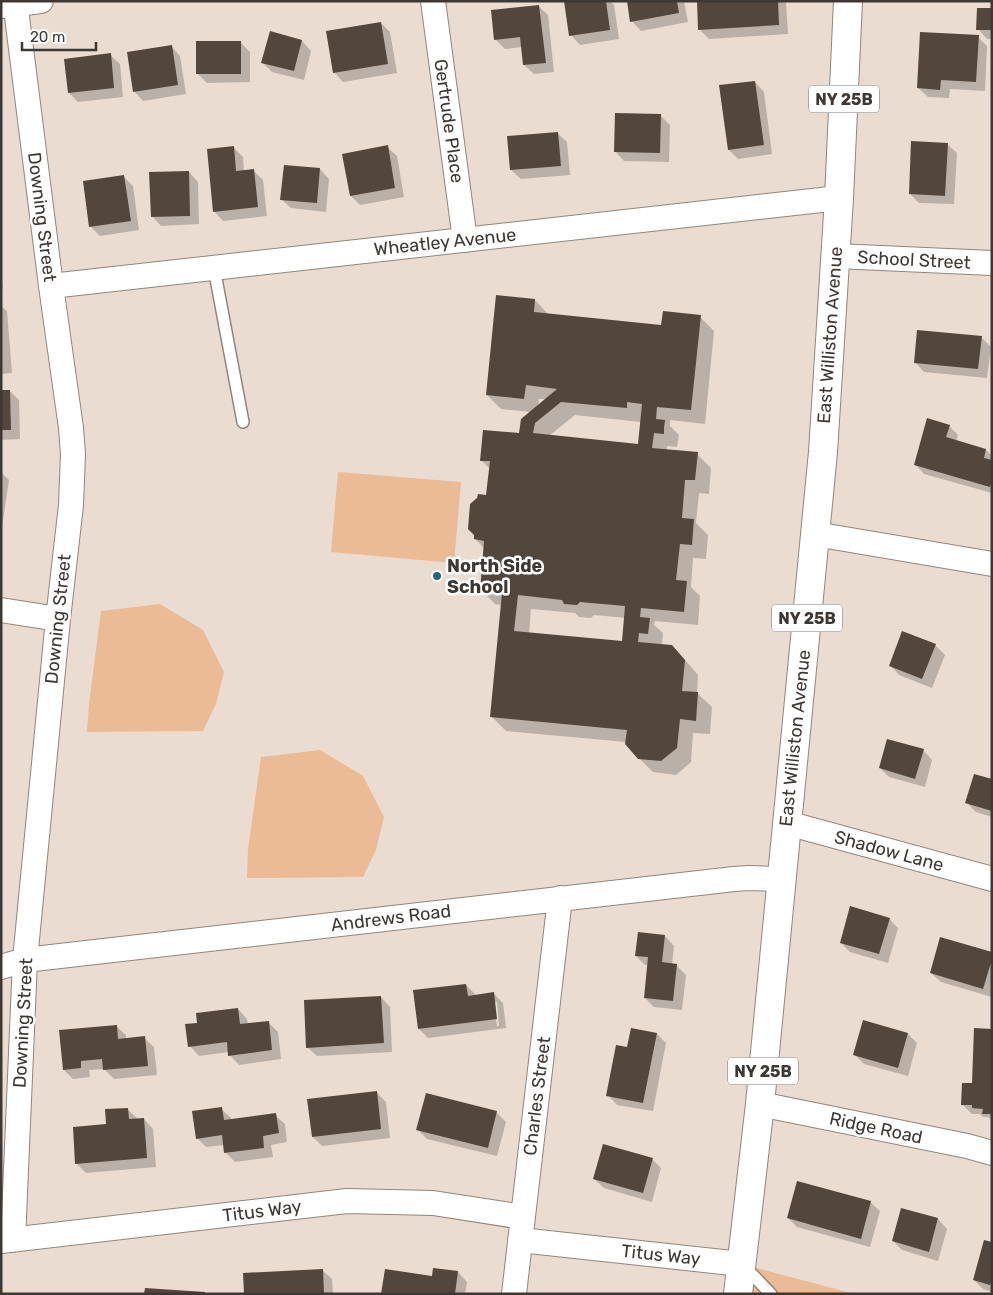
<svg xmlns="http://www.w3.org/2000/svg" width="993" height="1295" viewBox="0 0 993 1295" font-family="Rubik,sans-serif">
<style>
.green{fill:#eabb95}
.shadow{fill:#0003;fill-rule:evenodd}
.building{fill:#52463d;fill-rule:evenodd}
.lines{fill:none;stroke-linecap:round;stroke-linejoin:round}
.service-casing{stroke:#92857b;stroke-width:14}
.minor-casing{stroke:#92857b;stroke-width:26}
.primary-casing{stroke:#92857b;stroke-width:30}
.service{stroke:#fff;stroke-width:11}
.minor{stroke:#fff;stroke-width:24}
.primary{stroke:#fff;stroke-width:28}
.poi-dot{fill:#27687c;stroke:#fff;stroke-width:2}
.labels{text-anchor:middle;stroke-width:5;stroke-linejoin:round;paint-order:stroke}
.shield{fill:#fff;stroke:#787471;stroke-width:1}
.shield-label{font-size:16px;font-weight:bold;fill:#3e3834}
.street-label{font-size:18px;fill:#3e3834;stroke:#fff}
.poi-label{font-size:18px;font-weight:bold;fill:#3e3834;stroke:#fff;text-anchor:start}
</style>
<rect width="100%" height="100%" fill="#eadcd1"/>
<path class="green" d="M338,472L461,482L454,563L331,552Z
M160,604L203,630L224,672L216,704L203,731L87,732L89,704L101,611Z
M320,750L363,776L384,817L376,850L363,877L247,878L248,849L261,757Z
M741,1264L855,1294H738Z"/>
<path class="shadow" d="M571,1H610L614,5L619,39L580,45L571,35Z
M628,1H684L688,22L641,31L632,21Z
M698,1H786L788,34L709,39L700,30Z
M538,6L548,15L554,72L534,74L524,65L522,47L505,49L496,40Z
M992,10V39H987L978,29Z
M381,23L390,32L397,73L343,82L334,72Z
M270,33L302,41L311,51L304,80L272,72L262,62Z
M978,37L987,46L985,91L950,89L949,98L928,97L918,88Z
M240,42L250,52V82L207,83L197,73Z
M171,46L180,56L186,94L143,101L134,91Z
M110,55L120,64L123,97L78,102L69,93Z
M755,82L764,92L772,154L738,159L729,150Z
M661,116L670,125L669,162L624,161L615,151Z
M557,133L567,142L570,175L521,179L511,170Z
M947,144L957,153L954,204L919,203L910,194Z
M387,147L397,156L404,197L360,205L351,196Z
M234,148L243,157L244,171L253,170L263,180L267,216L223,221L214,211Z
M320,169L329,179L326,212L291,208L281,199Z
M189,172L198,182L199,224L161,226L152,216Z
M124,177L133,186L139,230L100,236L91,227Z
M1,277L3,289H1Z
M535,300L549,315L662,326L700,317L714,331L705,424L670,420V426L679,435L677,447L667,446V450L697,454L711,468L709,494L699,493L696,523L708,535L706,559L693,558L691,587L700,596L698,625L655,621L654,625L663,633L662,645L672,646L686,661L698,675L697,693L712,707L710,734L693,733L691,762L676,775L653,772L639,758L626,742L506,731L492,717L502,605L495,604L481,590L485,549L475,539L488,496L490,469L481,460L521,434L531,412L501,409L487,395ZM539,399H546L538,406ZM575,415L641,422L639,445L549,436ZM531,609L575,613L579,617L591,618L594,615L626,618L623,642L529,634Z
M1,306L7,311L12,373L1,374Z
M981,337L991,347L987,378L924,372L915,362Z
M1,391H10L19,400L20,439L1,440Z
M949,426L958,435L956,442L986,450L992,456V493L924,474L915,464Z
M1,472L9,480L1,534Z
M935,645L945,655L932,688L899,675L890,665Z
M923,750L932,760L925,787L889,777L880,768Z
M992,780V817L976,812L967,803Z
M889,919L898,928L888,963L850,952L841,943Z
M665,936L674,946L672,965H676L686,975L682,1010L654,1007L645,998L648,965H645L636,956Z
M992,953V997L941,982L931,973Z
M466,985L475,994V996L494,994L503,1003L506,1028L428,1038L419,1029ZM494,1002H497L499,1026H497Z
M381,997L390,1007L392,1052L317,1056L307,1047Z
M238,1009L247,1019L248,1025L268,1022L278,1032L281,1059L239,1065L230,1055L229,1052L199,1056L190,1046L199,1024Z
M864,1021L908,1034L917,1043L908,1076L864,1064L854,1054Z
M116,1026L126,1035V1040L144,1038L154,1047L157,1075L114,1079L104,1069L89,1070L90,1077L73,1079L64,1070Z
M992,1030V1121L988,1117H983L980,1114H972L962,1104L973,1084Z
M657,1034L666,1043L653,1111L617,1105L608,1095L628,1048Z
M376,1092L386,1102L390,1138L322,1146L313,1137Z
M127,1109L137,1118V1120L144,1119L153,1129L156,1167L86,1173L76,1163L107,1125Z
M221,1109L231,1118V1121L275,1115L285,1124L287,1142L271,1145L273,1157L235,1162L225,1152L224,1145L206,1147L197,1138Z
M496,1112L506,1122L497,1156L427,1139L417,1129Z
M652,1159L661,1168L652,1202L604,1188L594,1179Z
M870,1202L880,1211L870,1247L797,1227L788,1218Z
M902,1209L938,1219L947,1229L938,1261L902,1250L893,1241Z
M992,1244V1292L983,1289L974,1280Z
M434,1269L458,1272L467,1282L465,1294H383L433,1277Z
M322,1270L332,1279L333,1294H246Z"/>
<path class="building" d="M564,1H606L610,30L569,36Z
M627,1H677L679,13L630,22Z
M697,1H778L779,25L698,30Z
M539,5L546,63L523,65L520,37L494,40L491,10Z
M977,8H992V30H976Z
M381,22L388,64L333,73L326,31Z
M270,31L302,40L294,71L261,63Z
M920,32L979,35L976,82L941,80L940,90L917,88Z
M196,41H241V74H196Z
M172,45L178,85L133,92L127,52Z
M111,53L114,88L68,93L64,59Z
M755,81L764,145L728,150L719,85Z
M615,113L661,114L660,153L614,152Z
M558,132L561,166L510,170L507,136Z
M911,141L948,143L945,196L909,194Z
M388,145L395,188L350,196L342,154Z
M234,146L236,171L254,169L258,207L213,212L207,149Z
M284,165L320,168L317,203L280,200Z
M189,171L190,216L151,217L149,172Z
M124,175L131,221L89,227L83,181Z
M496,295L535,299L534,312L661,325L663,311L701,315L691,410L657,407L656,419L665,420L664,428V434L654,433L652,448L698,452L695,480H685L682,518L694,519L692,545L680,544L676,580L687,581L684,612L641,608L640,617L650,618L648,634L639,633L638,642L672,645L685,660L682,691L698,692L696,721L680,719L677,748L661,761L638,759L625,744L627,730L490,717L502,593L480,591L484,541L474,539V535L468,529L470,504L477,498L478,494L486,495L490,461H480L483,430L519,433L521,419L557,389L526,385L524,399L486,395ZM561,402L627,408V402L642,404L638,444L533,433L535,423ZM518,595L562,600L564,604L577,605L580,602L625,606L622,641L514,631Z
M917,330L982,336L978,369L914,363Z
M1,390H10L11,430H1Z
M927,418L950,425L946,437L986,449L984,458L992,460V480L990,487L914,465Z
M902,631L936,644L922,679L889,666Z
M887,739L924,749L915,779L879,768Z
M974,774L992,779V811L965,803Z
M850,906L890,918L879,954L840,943Z
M638,932L665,935L662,962L677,964L673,1001L644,998L648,957L635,956Z
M940,937L992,952V959L983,989L930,973Z
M466,984L468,996L494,992L497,1019L418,1029L413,990Z
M381,996L384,1043L306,1048L304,1000Z
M238,1008L240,1024L269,1021L272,1050L228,1056L227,1042L188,1047L185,1024L197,1023L196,1013Z
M863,1020L908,1033L898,1068L853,1055Z
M117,1025L118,1039L145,1036L148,1066L103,1070L102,1059L81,1061V1068L63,1070L59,1030Z
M631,1028L657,1033L643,1103L606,1096L616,1045L627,1047Z
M974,1028L992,1029V1114H982L983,1109L972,1108V1105H961L962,1083H972Z
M377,1091L381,1129L312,1137L307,1099Z
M426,1093L497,1111L488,1148L416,1130Z
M222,1107L224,1120L276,1113L279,1133L263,1136L264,1148L224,1153L222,1135L196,1139L192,1111Z
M128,1108L129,1119L144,1118L147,1158L75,1164L73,1127L106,1124L105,1109Z
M603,1144L653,1158L643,1193L593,1179Z
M797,1181L871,1201L861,1239L787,1218Z
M901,1208L938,1218L929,1252L892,1241Z
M984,1240L992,1242V1279L990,1285L973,1280Z
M433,1268L458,1271L455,1294H381L385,1269L432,1276Z
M323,1269L324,1294H244L243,1273Z
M145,1288L205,1292V1294H144Z"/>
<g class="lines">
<defs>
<path id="service" d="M214,268L243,422
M744,1266L771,1294"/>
<path id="minor" d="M433,1L465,240
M1,6L41,1
M836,256L992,263
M51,286L839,198
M815,534L992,564
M1,610L58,619
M787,823L992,879
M1,967L25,960L734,879L749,878L781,879
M760,1104L967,1146L992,1153
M13,1240L25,960L58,619L71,505L73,454L71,428L51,286L15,1
M520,1240L741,1264
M1,1241L347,1201L433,1203L523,1217
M514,1294L560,898"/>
<path id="primary" d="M738,1294L760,1104L823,452L839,198L848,1"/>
</defs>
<use href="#service" class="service-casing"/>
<use href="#minor" class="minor-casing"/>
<use href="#primary" class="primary-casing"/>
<use href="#service" class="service"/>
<use href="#minor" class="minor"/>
<use href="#primary" class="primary"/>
</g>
<circle class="poi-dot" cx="437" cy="576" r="5"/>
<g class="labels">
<g class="shield">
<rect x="809" y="85.5" width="70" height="27" rx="4"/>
<rect x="772" y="604.5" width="70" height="27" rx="4"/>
<rect x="728" y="1057.5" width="70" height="27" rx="4"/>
</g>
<g class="shield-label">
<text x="844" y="105">NY 25B</text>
<text x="807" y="624">NY 25B</text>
<text x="763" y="1077">NY 25B</text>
</g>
<g class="street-label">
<text transform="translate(449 121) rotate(82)" y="6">Gertrude Place</text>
<text transform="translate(42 217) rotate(83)" y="6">Downing Street</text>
<text transform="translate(445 242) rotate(-6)" y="6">Wheatley Avenue</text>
<text transform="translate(914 260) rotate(3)" y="6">School Street</text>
<text transform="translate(830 335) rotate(-86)" y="6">East Williston Avenue</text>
<text transform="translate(58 619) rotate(-84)" y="6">Downing Street</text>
<text transform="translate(795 738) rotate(-84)" y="6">East Williston Avenue</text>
<text transform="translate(889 851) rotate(15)" y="6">Shadow Lane</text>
<text transform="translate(391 918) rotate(-7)" y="6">Andrews Road</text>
<text transform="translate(23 1023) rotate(-87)" y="6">Downing Street</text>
<text transform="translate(537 1096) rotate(-83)" y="6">Charles Street</text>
<text transform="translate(876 1128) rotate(12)" y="6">Ridge Road</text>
<text transform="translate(262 1211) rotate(-7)" y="6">Titus Way</text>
<text transform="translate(661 1255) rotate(6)" y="6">Titus Way</text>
</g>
<g class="poi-label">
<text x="447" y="572">North Side<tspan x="447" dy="21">School</tspan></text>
</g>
</g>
<rect width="993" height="1295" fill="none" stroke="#3e3834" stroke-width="5"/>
<path d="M22 42v8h74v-8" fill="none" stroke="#3e3834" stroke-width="2.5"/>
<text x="30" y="42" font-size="15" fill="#3e3834" stroke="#ffffff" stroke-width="4" paint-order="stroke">20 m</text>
</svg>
